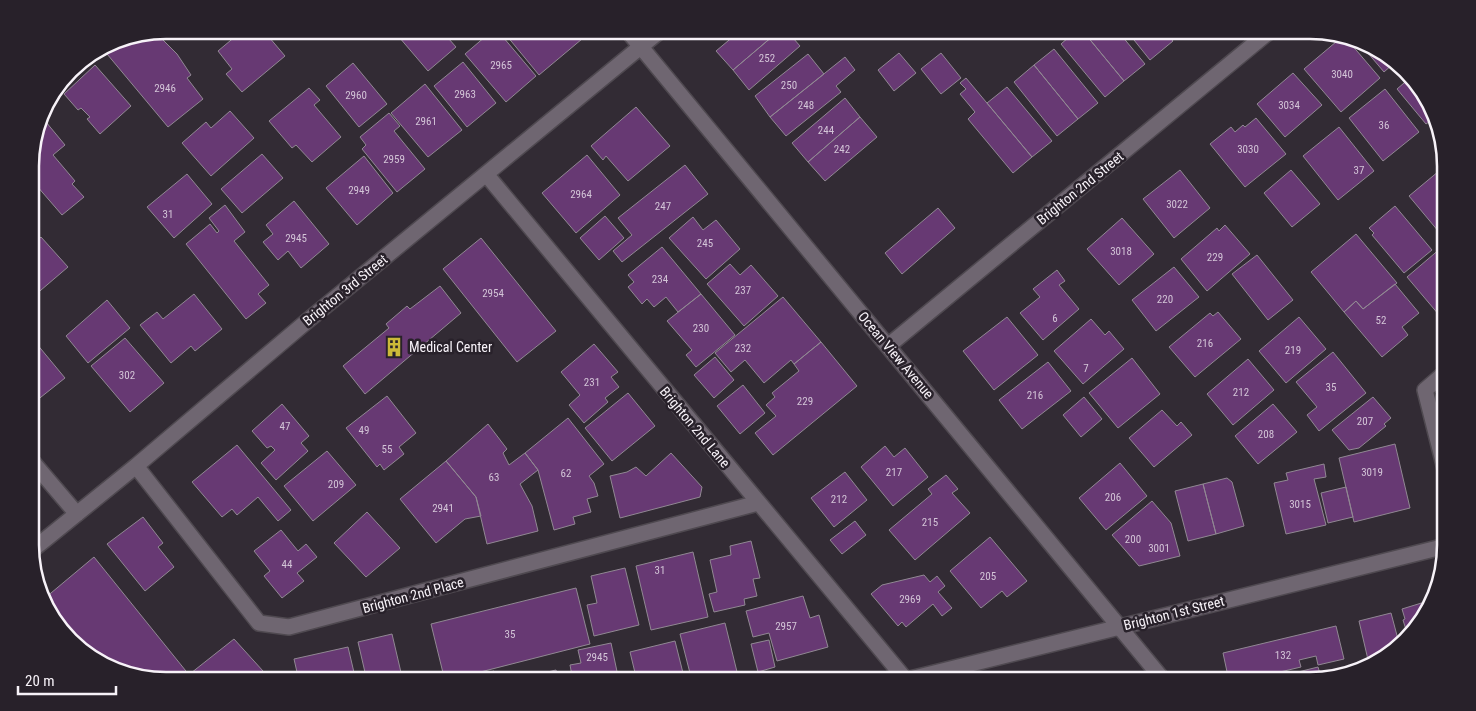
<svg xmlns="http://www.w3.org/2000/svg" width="1476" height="711" viewBox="0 0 1476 711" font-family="'Roboto Condensed',sans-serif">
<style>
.building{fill:#673973;stroke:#918893}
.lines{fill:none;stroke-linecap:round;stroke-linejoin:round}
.minor-casing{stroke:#4f4950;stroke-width:18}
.minor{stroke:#6f6671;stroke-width:15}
.labels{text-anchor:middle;stroke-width:5;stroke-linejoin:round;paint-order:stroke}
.number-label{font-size:11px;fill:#d3c4d7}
.street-label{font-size:14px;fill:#f7f2f8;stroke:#28212a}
.poi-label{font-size:14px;fill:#f7f2f8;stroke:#28212a;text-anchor:start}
.rim{fill:none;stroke:#f7f2f8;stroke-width:2.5}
</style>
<rect width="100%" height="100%" fill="#322b34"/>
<path class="building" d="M243,30H263L285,56L242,92L226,74L232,69L218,51Z
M393,30H436L438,33L441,30L456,47L428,71Z
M493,30H497L536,76L506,102L465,54Z
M502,30H574L582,39L539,75Z
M741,30H780L733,70L716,51Z
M780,30H786L800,46L749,90L733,70Z
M1077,30H1082L1124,81L1105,97L1061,44Z
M1082,30H1117L1145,64L1124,81Z
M1126,30H1164L1173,41L1150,60Z
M152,33L156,37L158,35L177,54L191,75L187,78L203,99L168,127L102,48L114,40Z
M1343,36L1345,37L1380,78L1341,112L1304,69Z
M1356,39L1363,40L1393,64L1384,72Z
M1054,49L1098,103L1078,119L1034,65Z
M899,53L916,73L894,91L878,70Z
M941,53L961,78L941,94L921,69Z
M808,54L824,74L770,117L755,96Z
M845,57L855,70L836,86L841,92L786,136L770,117Z
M463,62L496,103L467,127L434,86Z
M353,63L387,104L359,127L326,86Z
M95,65L131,106L100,134L87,119L90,117L81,108L78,110L64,94Z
M1034,65L1078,119L1057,136L1014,82Z
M1293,73L1322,105L1285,137L1257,104Z
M1411,77L1418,83L1433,119L1426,124L1397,89Z
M966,78L1032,157L1013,173L968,119L975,112L960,94L966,89L960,83Z
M425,84L462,130L428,157L391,113Z
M1007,87L1052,141L1032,157L987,103Z
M309,88L320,100L314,105L341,137L312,162L296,145L292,148L269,121Z
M1385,89L1419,132L1383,161L1349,118Z
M845,98L860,117L808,162L792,143Z
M636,107L670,146L628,181L606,156L603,160L591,146Z
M230,111L254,138L211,176L182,143L206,122L211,128Z
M389,113L400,126L394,131L425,169L397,192L362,149L366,145L360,137Z
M41,116L65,145L53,155L75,181L72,184L84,197L62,215L30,178V156Z
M860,117L877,137L825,181L808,162Z
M1256,118L1286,154L1245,187L1210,144L1231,127L1235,132L1243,125L1245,127Z
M1339,127L1374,171L1338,200L1303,156Z
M262,154L283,178L242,213L221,189Z
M587,155L620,195L576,233L542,193Z
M364,156L393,193L357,225L326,188Z
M685,165L708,194L622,262L613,251L632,235L618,218Z
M1445,166V237L1444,238L1409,196Z
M1180,170L1210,208L1174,238L1143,199Z
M1291,170L1320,204L1292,227L1264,193Z
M187,174L212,204L174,238L147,207Z
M294,201L329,244L301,268L288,251L278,260L263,242L273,234L266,225Z
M225,205L245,232L234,241L269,285L258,294L266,303L246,319L186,244L210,224L217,233L219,231L209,218Z
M1395,206L1432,250L1404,273L1372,235L1374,233L1369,228Z
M938,208L955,228L902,274L885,253Z
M605,216L624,238L599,260L580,238Z
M693,217L703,230L716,220L740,249L706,279L669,238Z
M1122,218L1154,254L1119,285L1087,249Z
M1225,225L1250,254L1207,291L1181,259L1217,228L1219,231Z
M1356,234L1397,283L1363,309L1356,301L1344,312L1311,272Z
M41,237L68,267L34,296L31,292V246Z
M481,238L556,331L517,362L443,269Z
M662,247L701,294L678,312L666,297L654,307L647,299L642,304L628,287L634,282L628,275Z
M1441,248L1445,253V322L1407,277Z
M1257,255L1293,300L1268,320L1232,274Z
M730,264L740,275L751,265L778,296L744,326L707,284Z
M1174,267L1199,297L1156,331L1132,300Z
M1057,270L1065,281L1059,285L1079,309L1043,340L1020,313L1040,297L1033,289Z
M1395,284L1419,313L1402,327L1408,335L1382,357L1344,312L1356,301L1363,309Z
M440,286L461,313L365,394L343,366L389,328L386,324L407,306L410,309Z
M194,294L222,329L195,351L191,346L171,363L140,325L157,312L163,319Z
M701,294L735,335L696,367L686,355L692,350L667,321Z
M783,297L821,342L794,364L791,360L764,383L745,360L731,372L715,353Z
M107,300L130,328L88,363L66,336Z
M1218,312L1241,339L1195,377L1169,347L1210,313L1213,316Z
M1007,317L1038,355L994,390L963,351Z
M1299,317L1326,349L1286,383L1259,351Z
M1091,319L1105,335L1109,331L1124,349L1083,384L1054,351Z
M125,338L164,383L130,412L91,366Z
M821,342L857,386L773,455L755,433L776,416L766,405L775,397L772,393L799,371L794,364Z
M36,343L65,378L31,405V347Z
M594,344L618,372L611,377L619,387L605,398L608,402L584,423L569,405L580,395L561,372Z
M1333,352L1366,393L1319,431L1307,415L1317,407L1296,382Z
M715,357L734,380L714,398L694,375Z
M1132,358L1160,394L1118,428L1089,393Z
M1248,359L1274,390L1233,425L1207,394Z
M1048,362L1071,391L1022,429L999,400Z
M743,385L765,413L740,434L717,406Z
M628,393L655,426L612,461L585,428Z
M387,396L416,433L399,447L404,454L384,470L380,464L377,467L346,428Z
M1084,397L1102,419L1081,437L1063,415Z
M1373,397L1391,418L1384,424L1386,426L1359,448L1349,450L1332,430Z
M282,404L309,436L301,443L308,451L276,480L261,463L275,450L271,446L267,448L252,431Z
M1273,404L1297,432L1258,464L1235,436Z
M1162,410L1177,426L1181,422L1192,435L1154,467L1129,438Z
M568,418L604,464L589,476L594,483L598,496L587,499L591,512L573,517L575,524L554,530L538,470L525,453Z
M488,424L507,449L503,453L509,465L525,453L538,470L520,484L532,506L538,531L487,544L476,497L446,461Z
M1395,444L1410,508L1354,522L1339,458Z
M237,445L291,510L278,521L258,497L237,515L232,509L222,517L192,482Z
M885,446L894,457L905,448L928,477L893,506L861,467Z
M327,451L356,485L313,521L284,486Z
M671,453L702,487L700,497L620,518L610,476L627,472L636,467L646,476Z
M446,461L476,497L481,516L465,519L436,543L400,499Z
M1120,463L1147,496L1106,530L1079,498Z
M1324,464L1326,477L1314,479L1326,525L1286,534L1274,483L1288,480L1286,473Z
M845,472L867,500L834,527L811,498Z
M946,475L958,489L952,493L970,513L915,560L889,530L932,494L928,489Z
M1227,478L1232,482L1244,526L1216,534L1203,484Z
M1203,484L1216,534L1188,541L1175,491Z
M1346,487L1353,517L1328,523L1321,493Z
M1152,501L1171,523L1180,556L1139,566L1112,535Z
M367,512L400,548L366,577L334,543Z
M143,517L163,543L158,547L174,567L145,591L107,544Z
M855,521L866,535L842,554L830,540Z
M281,530L298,551L306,544L317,557L297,573L304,581L282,598L264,576L270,571L254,551Z
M990,537L1027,581L1007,597L1002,591L981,608L950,571Z
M751,541L760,578L753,579L757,596L744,599L745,605L714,612L709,594L717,592L710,560L731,555L730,546Z
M693,552L708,617L651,630L636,566Z
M94,557L194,681H165L113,671L58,628L45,598Z
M625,568L639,625L594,636L587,605L597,603L591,576Z
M924,575L930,582L937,576L945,586L938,592L952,608L942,616L933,604L906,627L902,622L898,626L871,594L882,585Z
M576,588L590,644L445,681L431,624Z
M803,596L810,618L819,615L828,647L777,661L769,633L753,637L746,611Z
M1428,601L1429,605L1407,633L1403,620L1405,619L1402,609Z
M1391,613L1399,643L1386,658L1369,664L1359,621Z
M725,623L739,680L692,681L680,634Z
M1336,626L1344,659L1318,665L1316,656L1299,660L1301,667L1242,681H1229L1223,653Z
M392,634L403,681H367L358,642Z
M234,639L263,671L257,676L261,681H198L191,673Z
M769,640L775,667L758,672L751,644Z
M675,641L685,681H637L630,652Z
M611,643L619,681H573L570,665L581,663L578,650Z
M348,647L356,681H333L332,675L322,677V681H299L294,659Z
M1318,667L1322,680L1319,681H1262Z
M556,670L559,681H513V680Z
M494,671L497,681H465L464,679Z
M1112,676L1116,681H1091Z"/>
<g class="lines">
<defs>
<path id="minor" d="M627,30L1164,681
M486,174L906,680
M888,346L1271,30
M1446,372L1425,390L1446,473
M31,460L77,514
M136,466L259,623L289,627L758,503
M31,551L136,466L306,322L661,30
M902,681L1446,546"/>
</defs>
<use href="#minor" class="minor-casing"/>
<use href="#minor" class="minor"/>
</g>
<defs>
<symbol id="building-bare" viewBox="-9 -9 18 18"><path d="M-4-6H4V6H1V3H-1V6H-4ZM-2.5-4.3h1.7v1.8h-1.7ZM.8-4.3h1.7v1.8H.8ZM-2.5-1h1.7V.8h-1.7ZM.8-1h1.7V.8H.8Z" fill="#ccb938" stroke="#28212a" stroke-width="2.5" paint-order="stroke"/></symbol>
</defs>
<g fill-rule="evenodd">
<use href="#building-bare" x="380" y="333" width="28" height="28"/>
</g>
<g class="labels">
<g class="number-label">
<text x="767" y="62">252</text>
<text x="501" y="69">2965</text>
<text x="1342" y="78">3040</text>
<text x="789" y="89">250</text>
<text x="165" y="92">2946</text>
<text x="465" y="98">2963</text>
<text x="356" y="99">2960</text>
<text x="806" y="109">248</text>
<text x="1289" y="109">3034</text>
<text x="426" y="125">2961</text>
<text x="1384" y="129">36</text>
<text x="826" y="134">244</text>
<text x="842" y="153">242</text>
<text x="1248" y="153">3030</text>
<text x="394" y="163">2959</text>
<text x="1359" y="174">37</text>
<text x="359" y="194">2949</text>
<text x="581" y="198">2964</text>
<text x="1177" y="208">3022</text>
<text x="663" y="210">247</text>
<text x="168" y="218">31</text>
<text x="296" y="242">2945</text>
<text x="705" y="247">245</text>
<text x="1121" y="255">3018</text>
<text x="1215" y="261">229</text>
<text x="660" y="283">234</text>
<text x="743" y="294">237</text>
<text x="493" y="297">2954</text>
<text x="1165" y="303">220</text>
<text x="1055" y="322">6</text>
<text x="1381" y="324">52</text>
<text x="701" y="332">230</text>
<text x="1205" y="347">216</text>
<text x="743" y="352">232</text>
<text x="1293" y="354">219</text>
<text x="1086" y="372">7</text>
<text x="127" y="379">302</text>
<text x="592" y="386">231</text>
<text x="1331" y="391">35</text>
<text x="1241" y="396">212</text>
<text x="1035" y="399">216</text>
<text x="805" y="405">229</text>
<text x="1365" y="425">207</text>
<text x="285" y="430">47</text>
<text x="364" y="434">49</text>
<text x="1266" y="438">208</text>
<text x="387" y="453">55</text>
<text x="894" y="476">217</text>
<text x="1372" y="476">3019</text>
<text x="566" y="477">62</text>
<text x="494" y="481">63</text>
<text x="336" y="488">209</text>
<text x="1113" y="501">206</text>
<text x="839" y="503">212</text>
<text x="1300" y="508">3015</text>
<text x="443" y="512">2941</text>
<text x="930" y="526">215</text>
<text x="1133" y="543">200</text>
<text x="1159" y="552">3001</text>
<text x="287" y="568">44</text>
<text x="660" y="574">31</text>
<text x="988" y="580">205</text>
<text x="910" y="603">2969</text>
<text x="786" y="630">2957</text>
<text x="510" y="638">35</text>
<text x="1283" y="659">132</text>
<text x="597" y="661">2945</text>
</g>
<g class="street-label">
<text transform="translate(1080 188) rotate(-39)" y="5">Brighton 2nd Street</text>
<text transform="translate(345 290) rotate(-39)" y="5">Brighton 3rd Street</text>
<text transform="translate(896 355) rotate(50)" y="5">Ocean View Avenue</text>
<text transform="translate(695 427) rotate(50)" y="5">Brighton 2nd Lane</text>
<text transform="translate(413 595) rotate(-15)" y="5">Brighton 2nd Place</text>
<text transform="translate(1174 613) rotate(-14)" y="5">Brighton 1st Street</text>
</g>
<g class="poi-label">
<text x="409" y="352">Medical Center</text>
</g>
</g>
<path d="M0 0H1476V711H0ZM166 39H1310A127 127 0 0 1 1437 166V545A127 127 0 0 1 1310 672H166A127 127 0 0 1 39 545V166A127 127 0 0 1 166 39Z" fill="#28212a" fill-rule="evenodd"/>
<path class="rim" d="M166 39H1310A127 127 0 0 1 1437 166V545A127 127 0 0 1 1310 672H166A127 127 0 0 1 39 545V166A127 127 0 0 1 166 39Z"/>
<path d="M18 686v8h98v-8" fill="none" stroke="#f7f2f8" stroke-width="2.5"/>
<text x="25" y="686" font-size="15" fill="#f7f2f8" stroke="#28212a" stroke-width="4" paint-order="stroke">20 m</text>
</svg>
